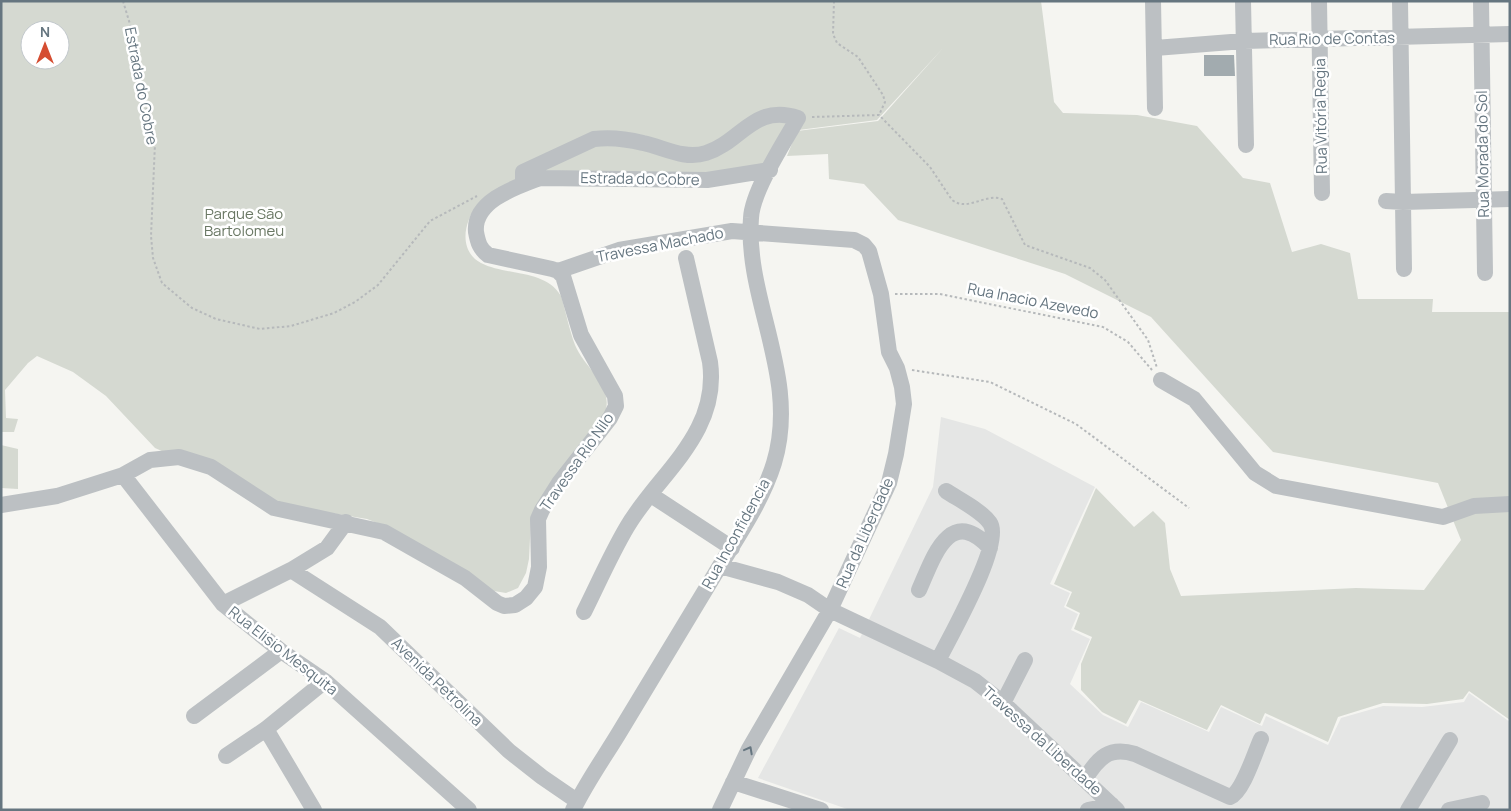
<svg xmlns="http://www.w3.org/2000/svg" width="1511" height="811" viewBox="0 0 1511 811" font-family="Manrope,sans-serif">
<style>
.built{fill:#e5e6e5}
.green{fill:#d5d9d1;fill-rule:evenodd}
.building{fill:#a2abaf}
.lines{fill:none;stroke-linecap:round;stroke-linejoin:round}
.path{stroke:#b6b9bb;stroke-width:2;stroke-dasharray:2.5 2.5;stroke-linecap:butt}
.minor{stroke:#bcc0c3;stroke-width:16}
.oneway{stroke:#667680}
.labels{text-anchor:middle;stroke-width:5;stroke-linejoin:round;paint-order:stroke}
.street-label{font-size:15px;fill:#667680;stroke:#fff}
.park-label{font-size:15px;fill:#6a7864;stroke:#fff}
</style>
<rect width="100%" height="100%" fill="#f5f5f1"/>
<path class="built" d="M941,417L985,429L1095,487L1050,584L1070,593L1064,607L1078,614L1071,630L1090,639L1070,684L1103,715L1128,727L1141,702L1209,732L1221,707L1262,726L1266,716L1328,745L1341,718L1383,706L1422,707L1464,702L1469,693L1510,722V810H850L758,778L839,628L860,638L933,487Z"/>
<path class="green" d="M1,1H1041L1054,102L1063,113L1137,115L1197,126L1243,178L1270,183L1292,252L1321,244L1350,253L1358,299H1433L1432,312H1510V720L1469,691L1463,699L1427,704L1383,703L1338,717L1328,742L1265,713L1260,724L1221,705L1207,730L1139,700L1126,724L1102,712L1081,690V664L1092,637L1074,629L1080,613L1066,606L1072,592L1054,584L1096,488L1134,527L1153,511L1165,523L1170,569L1181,596L1356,588L1424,590L1461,540L1438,483L1273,452L1151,317L1065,274L898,220L864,184L829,179L828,154L787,156L797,131L878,121L944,47L877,120L783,132L770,162L729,173L540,174L477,206C464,221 458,251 481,263C506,276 545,269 561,296C566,312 569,329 575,345C585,369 614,385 605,413L531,518L529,559L526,573L518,588L506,593L494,591L395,530L367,519L283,505L155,448L106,396L73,372L37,356L28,363L5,390L6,418L18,419L14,432H1ZM30,30H60V60H30Z
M1,445L18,449V489L1,488Z"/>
<path class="building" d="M1204,55H1234L1235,76H1204Z"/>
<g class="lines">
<path class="path" d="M123,1L132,31L142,91L155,143L151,236L153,258L162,283L192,308L216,319L260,329L291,326L334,313L355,302L378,285L430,221L477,196
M834,1L833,34L837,43L858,57L883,95L885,102L879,115
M812,117L879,115L930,167L952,200C968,212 985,193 1002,199L1025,245L1090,268L1105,280L1148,340L1157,368
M895,294H940L1103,327L1128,342L1152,370
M912,370L990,382L1076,424L1189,508"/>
<path class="minor" d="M1153,1L1155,108
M1243,1L1246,145
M1319,1L1322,193
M1400,1L1404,269
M1481,1L1485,273
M1155,48L1244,41L1510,34
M523,184V172L594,139C609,137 627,139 643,143C663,147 684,160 706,153C741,142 754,103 798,118C784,142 752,192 751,218C745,301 800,377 774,463C762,502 736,539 715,574C684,625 653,676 622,728C606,755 587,781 573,810
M1386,201L1403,202L1510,199
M558,271L619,250L732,231L854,240L864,245L869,251L881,294L889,352L897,368L902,387L904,404L896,454L889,483L830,610L749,749L720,810
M1161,380L1194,399L1255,473L1276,486L1443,517L1474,506L1510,504
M123,475L223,604L281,651L325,681L469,810
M651,495L732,548
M1,505L57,496L123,475L150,460L179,457L211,467L274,508L384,532L465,578L497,603L504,606L515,605L526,598L535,587L539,567L538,519L542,510L559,483L610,418L616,406L615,396L581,335L563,276L558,271L552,269L488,255C480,249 478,243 476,232C473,201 516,187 540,178L707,180L770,170
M720,566L778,582L808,595L830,610L938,661L975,681L1003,703L1117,810
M291,570L380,627L509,751L542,777L577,801
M919,590C933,559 949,504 990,548
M223,604L291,570L327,548L346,522
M584,612C598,584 611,554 627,527C658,474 720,434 710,362L686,258
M938,661C949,638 1004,543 990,523C982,511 958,499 946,491
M1003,703L1025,660
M194,716L281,651
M266,729L314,810
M226,756L266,729L325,681
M1085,779C1098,758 1109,746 1135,754L1230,797C1243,792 1255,752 1261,739
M733,782L821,810
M1088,810L1112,805
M1408,810L1450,740
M1449,810L1482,803"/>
</g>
<defs><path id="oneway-chevron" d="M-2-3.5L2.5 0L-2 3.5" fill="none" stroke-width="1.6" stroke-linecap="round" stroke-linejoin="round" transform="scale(1.25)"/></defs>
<use class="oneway" href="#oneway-chevron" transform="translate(749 750) rotate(-62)"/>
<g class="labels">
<g class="street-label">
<text transform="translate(1332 39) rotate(-1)" y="5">Rua Rio de Contas</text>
<text transform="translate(141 86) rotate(79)" y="5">Estrada do Cobre</text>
<text transform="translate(1321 116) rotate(-91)" y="5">Rua Vitória Regia</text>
<text transform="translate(1483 154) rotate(-91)" y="5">Rua Morada do Sol</text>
<text transform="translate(640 179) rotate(1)" y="5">Estrada do Cobre</text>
<text transform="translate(660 245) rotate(-11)" y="5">Travessa Machado</text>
<text transform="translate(1033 301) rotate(11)" y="5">Rua Inacio Azevedo</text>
<text transform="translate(577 462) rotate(-55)" y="5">Travessa Rio Nilo</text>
<text transform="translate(865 533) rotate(-66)" y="5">Rua da Liberdade</text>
<text transform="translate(736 534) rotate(-61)" y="5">Rua Inconfidencia</text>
<text transform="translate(283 651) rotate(38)" y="5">Rua Elisio Mesquita</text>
<text transform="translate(437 682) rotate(44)" y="5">Avenida Petrolina</text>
<text transform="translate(1042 741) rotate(42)" y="5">Travessa da Liberdade</text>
</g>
<g class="park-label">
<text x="244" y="219">Parque São<tspan x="244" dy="17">Bartolomeu</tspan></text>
</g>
</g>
<rect width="1511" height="811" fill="none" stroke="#667680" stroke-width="5"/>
<g transform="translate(45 45)"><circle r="24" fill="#ffffff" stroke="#c2c8cc"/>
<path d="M0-4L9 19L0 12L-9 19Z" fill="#d54d31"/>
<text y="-8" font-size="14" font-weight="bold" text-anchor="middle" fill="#667680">N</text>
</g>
</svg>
